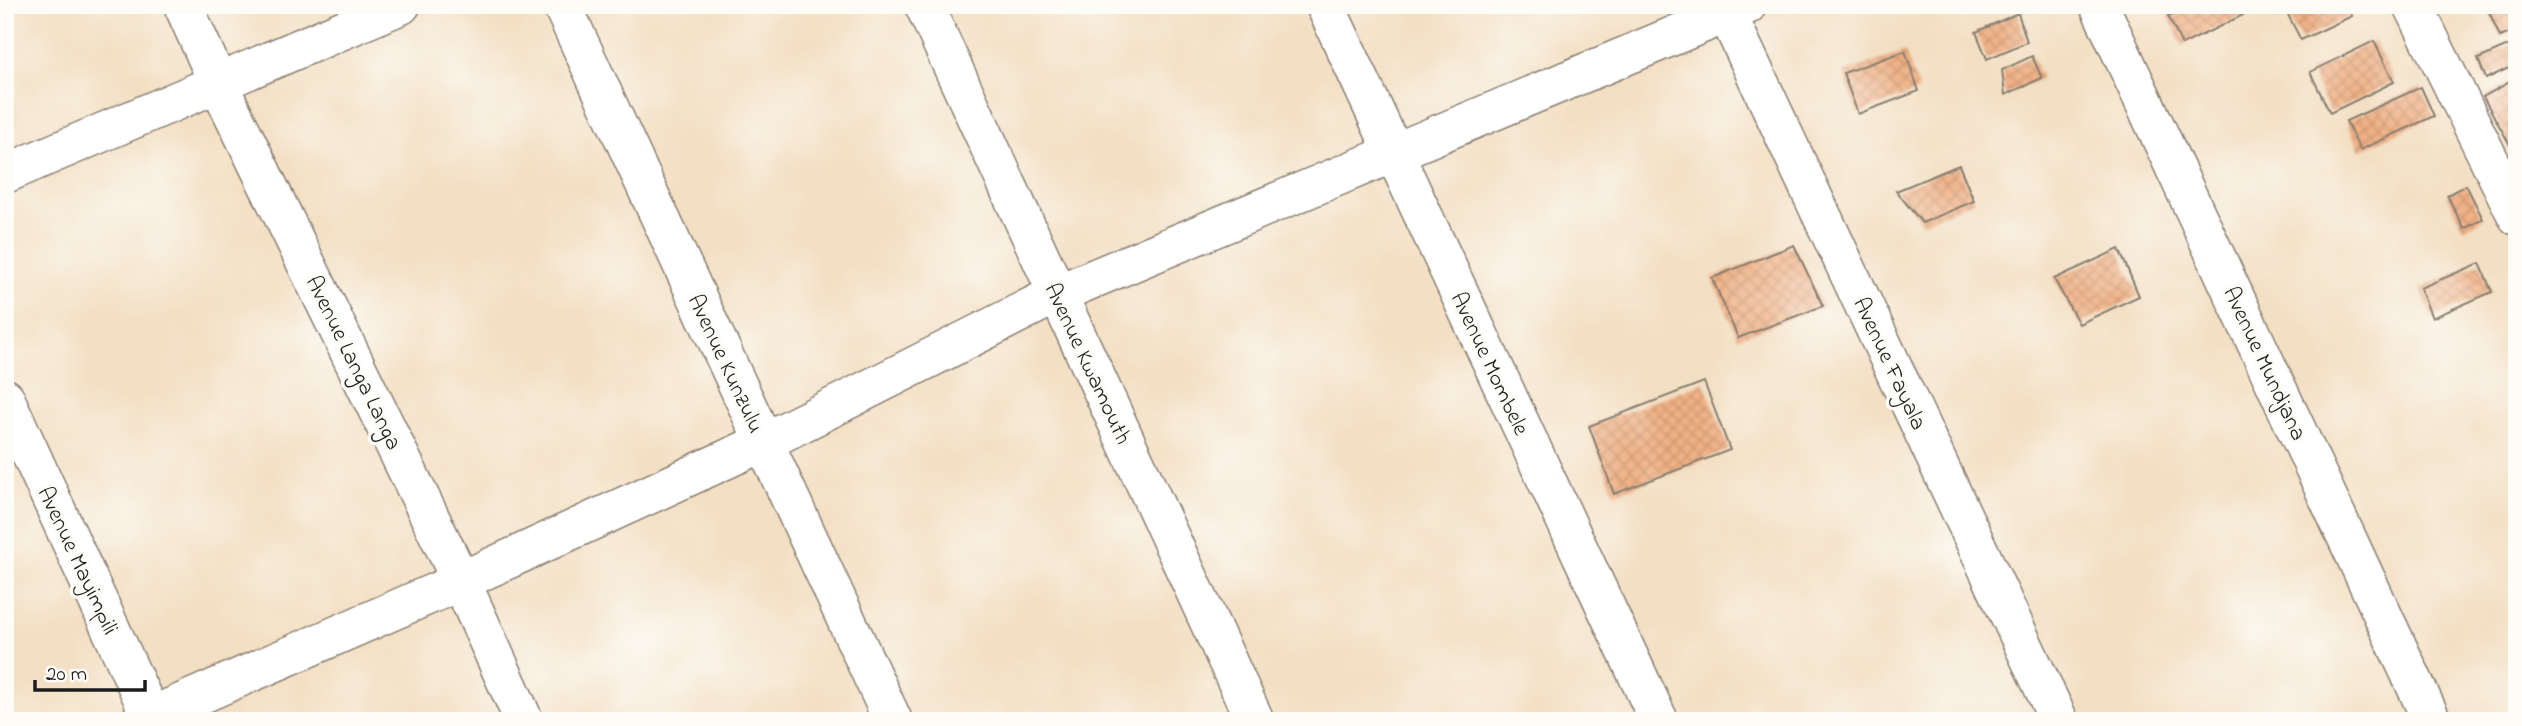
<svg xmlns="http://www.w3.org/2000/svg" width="2522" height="726" viewBox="0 0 2522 726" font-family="'Indie Flower',sans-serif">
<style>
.building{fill:url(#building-cross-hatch)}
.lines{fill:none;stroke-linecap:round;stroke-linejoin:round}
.minor-casing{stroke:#887e70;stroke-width:41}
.minor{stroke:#fff;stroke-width:38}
.labels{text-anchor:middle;stroke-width:7;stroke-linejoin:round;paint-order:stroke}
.street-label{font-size:23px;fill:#1c1c1c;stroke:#fdfcf7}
</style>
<defs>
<pattern id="building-cross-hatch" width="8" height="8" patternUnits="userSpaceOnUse" patternTransform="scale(1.75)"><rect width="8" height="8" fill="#f0b185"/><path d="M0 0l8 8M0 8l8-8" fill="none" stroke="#cd9872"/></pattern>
</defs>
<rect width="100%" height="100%" fill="#fdfcf7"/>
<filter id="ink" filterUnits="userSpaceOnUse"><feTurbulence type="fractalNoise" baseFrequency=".0143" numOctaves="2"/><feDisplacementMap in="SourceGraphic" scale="14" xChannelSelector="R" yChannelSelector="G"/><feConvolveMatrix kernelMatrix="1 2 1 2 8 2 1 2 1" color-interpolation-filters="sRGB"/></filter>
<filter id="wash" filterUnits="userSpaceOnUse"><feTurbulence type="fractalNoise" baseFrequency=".00686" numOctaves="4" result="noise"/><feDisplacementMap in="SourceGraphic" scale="28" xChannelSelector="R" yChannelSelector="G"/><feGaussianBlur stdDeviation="1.57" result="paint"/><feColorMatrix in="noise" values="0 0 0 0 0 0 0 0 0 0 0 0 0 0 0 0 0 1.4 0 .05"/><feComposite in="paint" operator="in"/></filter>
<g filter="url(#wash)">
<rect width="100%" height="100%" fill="#f3dfc3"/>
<g id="blocks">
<path class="building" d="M2191,5H2238L2243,15L2182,45L2168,16Z
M2292,5H2347L2352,16L2301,40L2285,9Z
M2486,5H2517V29L2500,37Z
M2018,13L2027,42L1987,59L1976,32Z
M2374,41L2394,82L2330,113L2310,72Z
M2517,42V64L2486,79L2478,59Z
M1905,51L1919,91L1858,114L1843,73Z
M2032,56L2042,78L2005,95L2002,70Z
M2517,78V141L2510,145L2483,97Z
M2421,87L2434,116L2360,150L2346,121Z
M1959,165L1974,201L1922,223L1896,191Z
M2466,185L2483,219L2464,229L2447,195Z
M1794,245L1823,306L1738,338L1712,278Z
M2119,249L2139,296L2079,324L2054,279Z
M2480,263L2492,292L2432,318L2420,288Z
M1704,382L1730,450L1614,494L1589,426Z"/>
</g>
</g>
<g filter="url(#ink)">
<use href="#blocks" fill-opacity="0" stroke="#887e70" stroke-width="2"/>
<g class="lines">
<defs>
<path id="minor" d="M183,5L219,85L461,581L524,721
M562,5L893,721
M924,5L1255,721
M1325,5L1659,721
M1723,5L2059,721
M2099,5L2432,721
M2413,5L2517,216
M5,174L401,5
M5,398L153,721
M140,721L461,581L764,442L1057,294L1747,5"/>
</defs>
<use href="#minor" class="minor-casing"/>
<use href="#minor" class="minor"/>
</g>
</g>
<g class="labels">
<g class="street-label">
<text transform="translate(355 362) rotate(64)" y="8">Avenue Langa Langa</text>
<text transform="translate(727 363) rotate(65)" y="8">Avenue Kunzulu</text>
<text transform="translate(1089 363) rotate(65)" y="8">Avenue Kwamouth</text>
<text transform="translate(1491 363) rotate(65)" y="8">Avenue Mombele</text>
<text transform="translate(1891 363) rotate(65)" y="8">Avenue Fayala</text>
<text transform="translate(2266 363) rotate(65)" y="8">Avenue Mundjana</text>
<text transform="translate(79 560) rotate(65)" y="8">Avenue Mayimpili</text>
</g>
</g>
<rect width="2522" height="726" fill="none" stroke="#fdfcf7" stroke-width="28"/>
<path d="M35 680v10h110v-10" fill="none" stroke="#1c1c1c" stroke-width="3.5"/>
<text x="46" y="680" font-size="21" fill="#1c1c1c" stroke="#fdfcf7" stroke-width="5" paint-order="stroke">20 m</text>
</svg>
